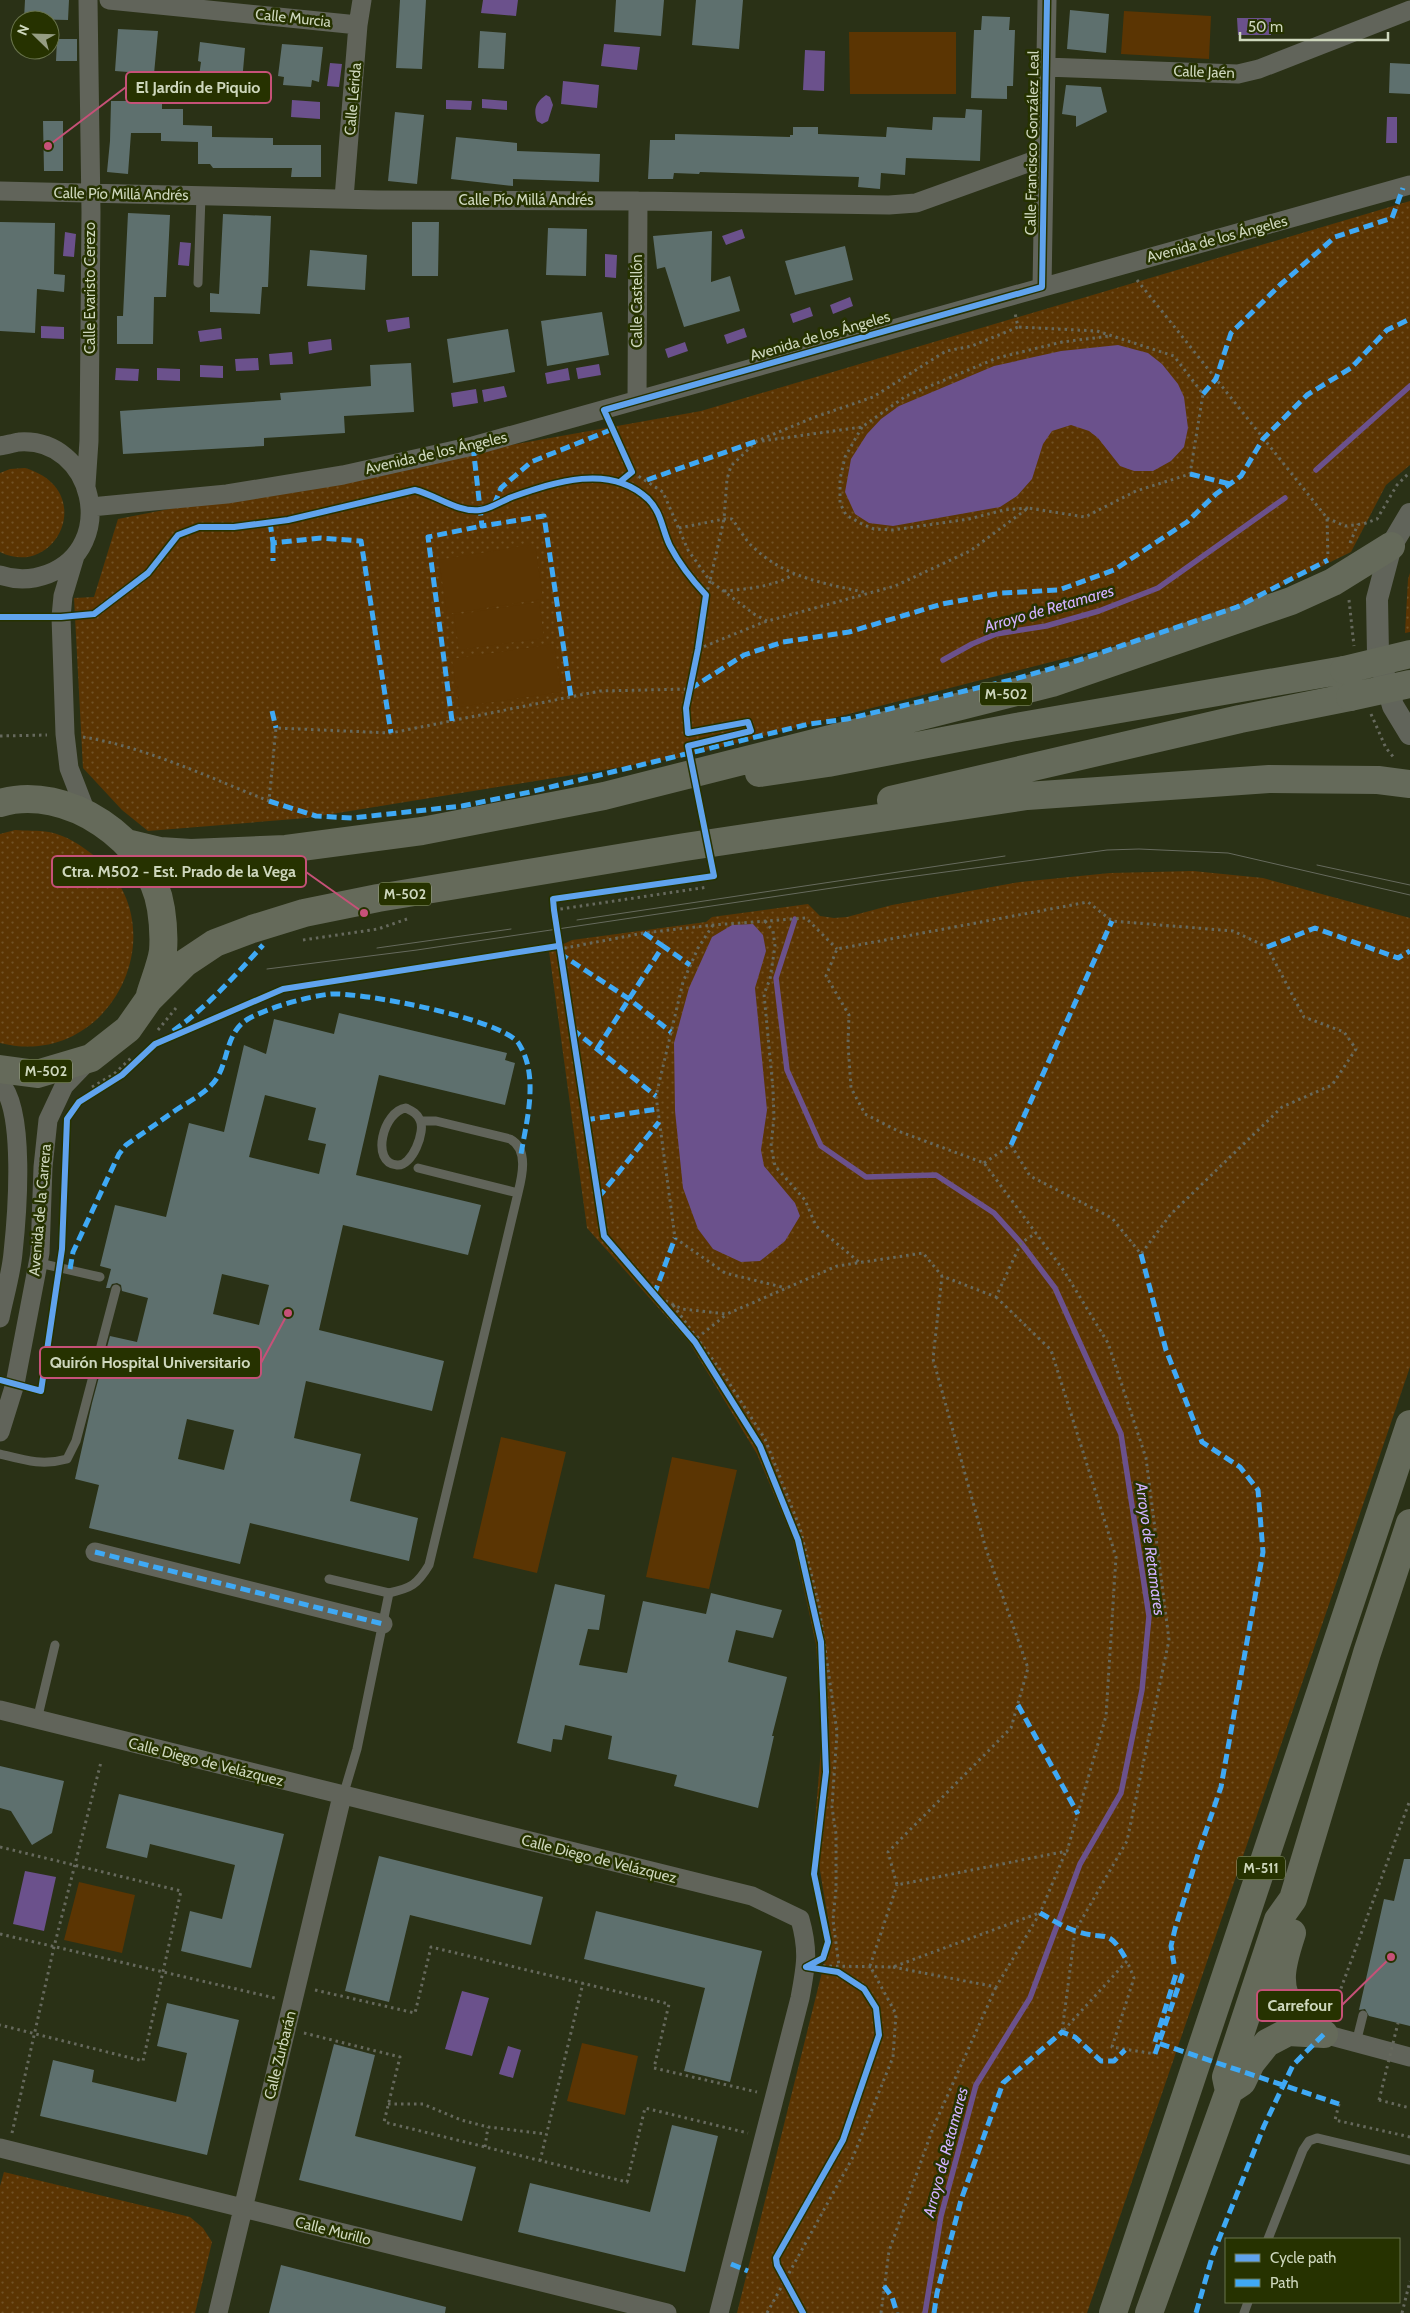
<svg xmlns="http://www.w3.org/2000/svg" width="1410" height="2313" viewBox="0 0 1410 2313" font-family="Cabin,sans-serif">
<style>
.grass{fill:url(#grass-dots)}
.pitch{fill:#5b3503}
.water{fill:#6b518c}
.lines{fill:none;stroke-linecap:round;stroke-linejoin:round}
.stream{stroke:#6b518c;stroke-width:5.5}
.building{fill:#5e706e;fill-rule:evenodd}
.path{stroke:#66695d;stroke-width:3;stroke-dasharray:2.5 4;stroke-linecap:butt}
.service{stroke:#61645a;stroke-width:9}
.minor{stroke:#61645a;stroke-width:19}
.tertiary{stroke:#61645a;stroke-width:22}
.trunk{stroke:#656a5a;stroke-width:28}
.tram{stroke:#666a5d;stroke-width:1}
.path-bridge{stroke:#66695d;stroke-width:3;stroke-dasharray:2.5 4;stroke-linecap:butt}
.trunk-bridge{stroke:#656a5a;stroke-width:28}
.quiet{stroke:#3fa9f5;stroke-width:5;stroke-dasharray:10 5;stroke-linecap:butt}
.cycleway-casing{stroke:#263200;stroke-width:9}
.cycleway{stroke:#60a3ed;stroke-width:6}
.labels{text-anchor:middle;stroke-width:5;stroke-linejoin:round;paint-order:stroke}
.shield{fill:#263200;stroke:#9ca684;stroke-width:1}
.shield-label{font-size:14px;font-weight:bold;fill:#ced7bd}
.street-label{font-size:15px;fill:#ced7bd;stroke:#263200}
.water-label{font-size:16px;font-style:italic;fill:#d0b1fe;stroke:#263200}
.leader{fill:none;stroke:#c65178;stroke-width:2}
.callout-dot{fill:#c65178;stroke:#263200;stroke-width:2}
.callout{fill:#263200;stroke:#c65178;stroke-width:2}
.callout-label{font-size:16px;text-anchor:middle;font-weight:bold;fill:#ced7bd}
</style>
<defs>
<pattern id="grass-dots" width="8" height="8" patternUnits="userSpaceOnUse" patternTransform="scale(1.25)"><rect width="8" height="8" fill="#5b3503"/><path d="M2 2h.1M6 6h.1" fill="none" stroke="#715226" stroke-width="1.8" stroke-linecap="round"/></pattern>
</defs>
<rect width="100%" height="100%" fill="#2a3116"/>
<path class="grass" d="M1410,201V465L1386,485L1351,552L1207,622L677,758L307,818L148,831L122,810L83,768L74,598L94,597L118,519L343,475L701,411Z
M25,468C99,490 56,580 0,552V473L10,469Z
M1410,573V632L1405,633L1408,579Z
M15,830C26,831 38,830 49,832C66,835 82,846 96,857C181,929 109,1071 0,1043V834Z
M1193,871L1263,878L1410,918V1367L1087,2313H737L831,1936L814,1835L822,1736L816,1644L793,1539L757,1454L689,1342L587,1228L549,951L572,940L706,922L712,917L808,904L820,916L834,918L847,917L892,905L1020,882L1110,873Z
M4,2172L190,2217L203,2228L212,2242L195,2313H0V2186Z"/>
<path class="pitch" d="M1124,11L1211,16L1209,59L1121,54Z
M849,32H956V94H850Z
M535,544L543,599L447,614L439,560Z
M539,602L544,638L459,650L454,615Z
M554,644L561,692L459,707L452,659Z
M501,1437L566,1452L537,1573L473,1558Z
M672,1457L737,1470L709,1589L646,1577Z
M79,1882L135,1895L122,1953L64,1940Z
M582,2043L638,2056L625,2115L567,2101Z"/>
<path class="water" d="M483,0H518L516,16L481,13Z
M1237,18H1271V35H1238Z
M604,44L640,47L637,70L601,66Z
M805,50L825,51L824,91L803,90Z
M330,63L342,64L339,87L327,86Z
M563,81L599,85L597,108L561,104Z
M546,95L550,97L553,105L548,121L542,124L537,121C533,109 536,102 546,95Z
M482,99L507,101V110L482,108Z
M292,100L320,102V119L291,117Z
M446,100L472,101L471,110L446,109Z
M1387,117H1397V143H1386Z
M742,229L745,238L726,245L722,236Z
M65,232L76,234L74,257L63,256Z
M180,242L191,243L189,266L178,265Z
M605,254L617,255L616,278L605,277Z
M850,297L853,306L833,314L830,305Z
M810,307L813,316L793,323L790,314Z
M409,317L410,328L388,332L386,320Z
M41,326L64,327V339L41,338Z
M221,328L222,339L200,342L198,331Z
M744,328L747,337L727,344L724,335Z
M331,339L332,350L309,354L308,342Z
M685,342L688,351L668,358L665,349Z
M1118,345L1148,353L1162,364L1178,384L1184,397L1188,428L1184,447L1171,461L1153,471H1134L1120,466L1098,438L1089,431L1071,425L1052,431L1043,444L1032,479L1017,496L1000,507L893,526L869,523L855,514L845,492L851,459L867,434L881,419L899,406L994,366L1061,351Z
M292,352L293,364L270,365L269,354Z
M258,358L259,370L236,371L235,359Z
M599,364L601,375L578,379L576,368Z
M200,365L223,366V378L200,377Z
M116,368L139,369L138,381L115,380Z
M157,368L180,369V381L157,380Z
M568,368L570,380L547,384L545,373Z
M504,386L507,397L484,402L482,390Z
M476,389L478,403L453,407L451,393Z
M753,924L763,935L766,951L755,988L767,1110L761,1150L764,1166L795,1203L800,1216L785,1241L760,1261L741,1262L713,1249L698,1229L683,1188L675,1111L674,1043L689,988L712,937L732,925Z
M25,1871L56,1877L44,1931L13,1924Z
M462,1991L489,1998L472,2056L445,2049Z
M508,2046L521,2050L513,2078L499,2074Z"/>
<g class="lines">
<path class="stream" d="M1316,470L1410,386
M943,660L972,644L996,634L1046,626L1099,611L1158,588L1285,498
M795,919L776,978L787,1070L821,1146L866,1177L936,1175L994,1213L1021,1243L1055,1288L1121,1434L1149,1616L1142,1690L1121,1793L1080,1864L1030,1998L976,2085L941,2216L925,2313"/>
</g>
<path class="building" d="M25,0H69L68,20L24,19Z
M400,0H426L422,69L396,68Z
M616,0H664L661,36L614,32Z
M696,0H743L739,49L692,45Z
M1070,10L1109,14L1106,53L1067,49Z
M982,16L1010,17L1009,30H1015L1013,86H1007V99L971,98L974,30H981Z
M118,29L158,31L154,74L115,71Z
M480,31L506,33L504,69L478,68Z
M57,39H77V61H56Z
M200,42L245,48L242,82L199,76L201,62L198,61Z
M282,44L323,47L319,82L312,80L311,87L283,85L284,77L278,76Z
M1390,63L1410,64V94L1389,93Z
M1066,85L1101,87L1107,112L1076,127V116L1062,114Z
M111,101H152V104H162V109H183V125L212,126V137L273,138V145H321V177H291L292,168H213L210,164H198V142L161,141V133H131L128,174L107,172L110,141Z
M966,109L982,110L980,161L906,158L905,175L881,173L880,189L858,187L859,177L700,172L699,174L674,173L673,179H648L650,140H675V134L790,137V135H793V127H818V134L886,137L887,127L932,130L933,117L965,118Z
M395,112L424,115L417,184L388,181Z
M43,121H63V171H44Z
M456,137L517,143V151L600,154L599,182L513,179V186L451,179Z
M128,213L170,215L166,297H154L153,344H117V316H123Z
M223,214L271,216L268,287H262L260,314L210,312V293L219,294Z
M0,222L55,223L54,274L65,275L64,292L37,289L35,333L0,331Z
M412,222H439L438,276H412Z
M548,228L587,229L586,276L546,275Z
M712,231L711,282L730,276L740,311L684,327L665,267L657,269L653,236Z
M845,246L853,280L795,295L785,261Z
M310,250L367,255L365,290L307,286Z
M602,312L609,355L547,366L541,321Z
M508,329L515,372L453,383L447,339Z
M411,363L414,412L344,416L345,433L264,438V446L123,454L120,411L281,400L280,393L371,386L370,365Z
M339,1013L507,1053L505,1060L515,1063L505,1105L379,1075L356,1175L481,1205L468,1255L343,1225L319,1330L444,1361L432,1411L306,1381L294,1438L361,1454L350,1501L418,1518L409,1561L250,1523L240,1564L89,1528L99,1485L75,1479L92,1403L110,1336L137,1342L148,1298L122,1291L121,1285L117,1283L112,1284L110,1288H106L111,1269L100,1266L115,1205L166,1217L189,1123L224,1132L244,1045L266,1054L274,1019L334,1034ZM265,1095L316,1108L308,1140L326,1144L319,1174L249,1157ZM222,1274L269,1285L259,1325L213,1314ZM187,1419L234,1430L224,1470L178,1459Z
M555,1584L605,1595L599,1630L588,1629L579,1665L627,1673L643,1601L706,1614L711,1593L782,1610L773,1638L736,1630L728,1662L787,1677L772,1736H774L758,1808L674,1786L677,1775L608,1759L612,1736L565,1725L562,1740L553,1739L551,1752L517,1743Z
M0,1766L64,1781L52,1833L32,1845L11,1811L0,1808Z
M119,1794L284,1834L251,1968L181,1951L190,1911L222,1919L235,1865L150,1844L147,1858L106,1848Z
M379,1856L543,1897L531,1945L410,1915L389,2002L345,1991Z
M1404,1859H1410V2026L1369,2016L1365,2009L1359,2010L1384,1899L1394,1901Z
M596,1911L762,1951L730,2082L684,2071L705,1988L584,1959Z
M167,2003L239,2020L207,2155L40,2116L53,2060L94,2070L92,2082L176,2102L187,2053L157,2046Z
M334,2044L375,2055L355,2136L476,2167L462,2221L299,2180Z
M672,2125L718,2136L685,2272L518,2232L530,2183L650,2212Z
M281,2265L446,2307L445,2313H269Z"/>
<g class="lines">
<path class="path" d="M1137,280L1327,518L1328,558
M611,426L632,472L663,492L688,550L710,581L706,595
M862,427L845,457L840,479V503L846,515L862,524L874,529L893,530L969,519L1004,510L1028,508
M762,441L862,427L906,396L997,358L1062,342L1110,336
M621,481L632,472
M1327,518L1345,526L1363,524L1377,519L1397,485L1410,472
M679,528L724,519H732C739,528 745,540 753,547C785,578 827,584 868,593
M1350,543L1358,524
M724,591C747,589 774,587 794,574
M1349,600L1354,646
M767,621L754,614L710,581L724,519L727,479L731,466L757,441L815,417L873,397L946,351L972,346L1018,327L1015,313
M698,649L764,622L895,586L970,551L1028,508L1085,517L1136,491L1190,474L1203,394L1174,356L1097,331L1018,327
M1371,714L1386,748L1395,759
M0,736L47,735
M83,737C146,747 210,778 269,801L276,728L391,733L600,691L690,689
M554,910L708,887
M765,921L773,931L775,946L770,979L764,994L773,1089L774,1118L771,1146L775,1166L805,1200L816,1226L859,1262
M713,925L698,948L683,982L656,1096L675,1238L725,1273L786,1288
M303,940L378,929L407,919
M558,946L565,948L644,933L713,925L806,918L837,949
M158,1030L176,1008
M92,1087L114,1074L131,1058
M984,1163L1011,1145L1030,1176L1112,1218L1141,1254L1171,1214L1282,1107L1332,1085L1356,1049L1344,1032L1304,1017L1267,947L1233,931L1112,921L1088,902L837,949L826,976L849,1015L848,1044L851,1088L865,1114L898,1131L984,1163L1064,1271L1108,1343L1146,1458L1169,1640L1127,1841L1075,1931L1062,2032L1127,1961L1134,1978L1112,2047L1155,2054
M654,1295L682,1309L727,1314L837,1266L923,1253L942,1276
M996,1297L1051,1350L1116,1557L1106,1716L1067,1851L897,1885L888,1852L1011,1728L1028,1668L986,1549L933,1359L942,1276L996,1297L1021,1243L1036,1233
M673,1305L724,1375L765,1439L800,1528L819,1606L837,1732L832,1807L836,1834V1889L833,1920L839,1966
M697,1338L727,1314
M0,1847L181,1891L143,2061L0,2025
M0,1934L275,1998
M823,1966L893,1967L1039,1913
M893,1967L996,1987L1040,1913L1066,1851
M315,1990L415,2013L431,1947L669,2004L654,2068L757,2092
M1332,2013L1410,1800
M304,2033L400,2057L384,2122L627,2182L645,2108L748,2133
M1379,2100L1410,2108
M388,2104H423L461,2120L488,2127L546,2134
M1339,2104L1335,2120L1410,2137
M12,2133L54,1947L101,1762
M485,2147L488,2127
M540,2161L583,1983
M767,2313L853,2157L893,2057L896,2014L870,1966L897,1885
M881,2313L889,2251L933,2128L996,1987
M1402,2313L1410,2281"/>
<path class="service" d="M198,283L201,196
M406,1108C412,1111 417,1113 420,1120C426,1131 412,1167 397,1165C370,1163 383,1111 406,1108Z
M418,1168L518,1193
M39,1263L100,1277
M0,1454C24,1460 42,1466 67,1459L76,1441L116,1289
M329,1579L389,1593L357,1749L343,1796
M389,1593C411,1588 417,1585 429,1565L518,1193C522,1177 529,1149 510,1139L436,1121H421
M37,1720L55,1645
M1356,2043L1363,2015
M1268,2239L1303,2150L1309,2141L1317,2138L1410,2160
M1244,2313L1248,2302"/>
<path class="minor" d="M109,0L358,25
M1045,67L1238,74L1259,69L1410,10
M0,191L378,200L638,201L889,205L916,203L1044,157
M344,198L358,25L362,0
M1042,287L1047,0
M637,400L638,201
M0,446C6,445 13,443 19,442C94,437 119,547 48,574C32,580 17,581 0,575
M86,485L89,441L91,212L88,0
M91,507L227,494L343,475L473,446L1410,185
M75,556L63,596L61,617L65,734L69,768L86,812
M0,1083C26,1109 17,1216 13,1253C11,1275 4,1297 0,1318
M0,1432L15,1384L40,1253L43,1167L48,1120L64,1086L89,1060
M95,1552L383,1624
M0,1710L752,1896L800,1919C809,1951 806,1966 800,1998L719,2313
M1324,2034L1410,2057
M0,2148L667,2313
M218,2313L342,1796"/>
<path class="tertiary" d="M1410,514L1391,546L1377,599L1378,654L1393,706L1410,734"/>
<path class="trunk" d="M759,773L828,763L1016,727L1344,670
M891,800L1240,719L1350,697
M0,803C66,783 151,841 161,909C163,922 164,938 163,951C161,965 154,981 150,995
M127,843L160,851L191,853L286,849L422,831L604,796L1052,683L1291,601L1333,582L1391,546
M0,1069L37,1074L91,1058L128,1029L149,999L185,963L215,943L252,929L304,913L378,898L685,847L1027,796L1269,779L1378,780L1410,784
M1292,1933C1284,1958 1273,1988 1294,2010C1302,2019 1314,2027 1324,2034
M1230,2090L1242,2082L1251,2063L1267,2043L1288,2032L1324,2034
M1113,2313L1410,1424
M1149,2313L1229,2091L1226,2077L1278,1920L1293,1899L1367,1653L1410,1523"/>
<path class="tram" d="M1317,865L1410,885
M577,920L1005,856
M377,948L511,929
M267,969L417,950L879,881L1107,850L1139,849L1228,853L1410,895"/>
<path class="path-bridge" d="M1379,2100L1398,2023"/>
<path class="trunk-bridge" d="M1344,670L1410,654
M1350,697L1410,684"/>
<path class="quiet" d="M1203,394L1216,379L1231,333L1280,285L1335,237L1392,218L1403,188
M473,446L482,526L544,516L571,697
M1190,474L1230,484
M647,480L757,441
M494,505L501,488L531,462L613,429
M270,522L273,543L321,538L361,541L391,733
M273,543V561
M690,689L744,655L783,642L849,632L942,604L1001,593L1059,590L1114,570L1187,522L1216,494L1241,476L1263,439L1307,395L1351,368L1387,330L1410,319
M272,711L276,728
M452,721L428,537L482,526
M269,801L316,816L352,818L462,806L530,792L809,724L847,719L1015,679L1067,664L1237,607L1328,560
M644,933L663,946
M1267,947L1315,928L1398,958L1410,951
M559,953L629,999L671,1032
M572,1029L656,1096
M173,1031C207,1007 235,976 263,945
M597,1049L663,946L690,965
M585,1120L657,1109
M1011,1145L1112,921
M598,1198L659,1122
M1141,1254L1166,1350L1202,1442L1240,1467L1258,1490L1263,1552L1221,1787L1198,1854L1175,1929L1171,1946L1174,1964
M70,1269L73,1252L119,1154L126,1145C143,1133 159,1122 176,1110C191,1100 207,1093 217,1078C229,1058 226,1032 248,1019C267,1008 309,996 331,994C361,992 504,1019 519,1044C539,1076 527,1119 521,1154
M654,1295L675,1238
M95,1552L383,1624
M1018,1705L1078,1814
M1040,1913C1051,1919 1063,1927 1076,1931C1107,1942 1107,1925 1127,1961
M1155,2054L1182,1976L1176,1974L1155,2042L1339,2104
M731,2264L748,2271
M884,2286L892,2297L897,2313
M934,2313L937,2293L961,2200L1003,2083L1062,2032L1075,2037L1101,2061H1114L1125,2050
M1196,2313L1213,2254L1264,2126L1293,2065L1324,2034"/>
<defs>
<path id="cycleway" d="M621,481L632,472L604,410L1042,287L1047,0
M0,617H61L94,614L148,573L178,535L199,527H234L288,520L415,490C436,495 458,513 480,510C490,509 502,501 512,497C555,482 610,463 648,499C662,513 662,530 670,546C680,565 692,580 706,595L698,649L686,708L688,733L748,722L751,731L688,746L714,876L553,899L554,910L604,1236L695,1342L760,1446L798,1540L821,1642L826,1772L814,1874L828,1942L823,1958L806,1967L838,1972L864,1989L876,2008L879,2035L843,2140L776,2258L777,2265L803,2313
M0,1380L41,1391L62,1249L67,1119L79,1102L122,1075L155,1044L283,989L558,946"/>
</defs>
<use href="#cycleway" class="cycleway-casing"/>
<use href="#cycleway" class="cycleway"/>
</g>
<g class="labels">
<g class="shield">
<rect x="980" y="682.5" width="52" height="23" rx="4"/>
<rect x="379" y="882.5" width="52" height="23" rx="4"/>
<rect x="20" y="1059.5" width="52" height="23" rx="4"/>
<rect x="1237" y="1856.5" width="48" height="23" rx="4"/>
</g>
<g class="shield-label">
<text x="1006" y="699">M-502</text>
<text x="405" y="899">M-502</text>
<text x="46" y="1076">M-502</text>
<text x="1261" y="1873">M-511</text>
</g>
<g class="street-label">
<text transform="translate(293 18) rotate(6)" y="5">Calle Murcia</text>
<text transform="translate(1204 72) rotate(2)" y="5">Calle Jaén</text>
<text transform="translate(353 99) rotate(-85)" y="5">Calle Lérida</text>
<text transform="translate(1032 143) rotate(-89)" y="5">Calle Francisco González Leal</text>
<text transform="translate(121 194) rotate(1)" y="5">Calle Pío Millá Andrés</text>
<text x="526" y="205">Calle Pío Millá Andrés</text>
<text transform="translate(1217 239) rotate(-15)" y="5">Avenida de los Ángeles</text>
<text transform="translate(90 288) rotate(-90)" y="5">Calle Evaristo Cerezo</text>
<text transform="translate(637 301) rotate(-90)" y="5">Calle Castellón</text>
<text transform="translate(820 336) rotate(-16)" y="5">Avenida de los Ángeles</text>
<text transform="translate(436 453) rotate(-13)" y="5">Avenida de los Ángeles</text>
<text transform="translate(40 1210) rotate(-85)" y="5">Avenida de la Carrera</text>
<text transform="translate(206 1762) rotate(14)" y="5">Calle Diego de Velázquez</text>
<text transform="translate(599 1859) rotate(14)" y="5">Calle Diego de Velázquez</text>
<text transform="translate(280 2055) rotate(-76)" y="5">Calle Zurbarán</text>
<text transform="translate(333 2231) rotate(14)" y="5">Calle Murillo</text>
</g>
<g class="water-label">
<text transform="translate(1049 608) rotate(-16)" y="6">Arroyo de Retamares</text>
<text transform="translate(1151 1549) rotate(82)" y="6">Arroyo de Retamares</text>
<text transform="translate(945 2152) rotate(-75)" y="6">Arroyo de Retamares</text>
</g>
</g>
<path class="leader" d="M48 146L126 87M364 913L306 872M288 1313L261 1363M1391 1957L1342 2005"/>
<g class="callout-dot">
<circle cx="48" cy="146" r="5"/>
<circle cx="364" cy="913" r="5"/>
<circle cx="288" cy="1313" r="5"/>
<circle cx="1391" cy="1957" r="5"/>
</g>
<g class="callout">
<rect x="126" y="72" width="145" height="31" rx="5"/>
<rect x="52" y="856" width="254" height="31" rx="5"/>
<rect x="40" y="1347" width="221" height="31" rx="5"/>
<rect x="1257" y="1990" width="85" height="31" rx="5"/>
</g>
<g class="callout-label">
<text x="198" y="93">El Jardín de Piquio</text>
<text x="179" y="877">Ctra. M502 - Est. Prado de la Vega</text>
<text x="150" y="1368">Quirón Hospital Universitario</text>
<text x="1300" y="2011">Carrefour</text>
</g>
<rect x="1225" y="2238" width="175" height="65" fill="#263200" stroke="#69744c"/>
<rect x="1235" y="2254" width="25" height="8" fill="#60a3ed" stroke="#69744c"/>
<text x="1270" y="2263" font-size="15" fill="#ced7bd">Cycle path</text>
<rect x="1235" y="2279" width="25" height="8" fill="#3fa9f5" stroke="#69744c"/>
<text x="1270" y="2288" font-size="15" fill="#ced7bd">Path</text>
<g transform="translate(35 35) rotate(293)"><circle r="24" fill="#263200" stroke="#69744c"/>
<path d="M0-4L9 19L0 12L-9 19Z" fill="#959d83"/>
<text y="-8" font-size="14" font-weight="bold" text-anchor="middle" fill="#ced7bd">N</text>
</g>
<path d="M1240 32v8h148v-8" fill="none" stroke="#ced7bd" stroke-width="2.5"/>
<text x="1248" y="32" font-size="15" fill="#ced7bd" stroke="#263200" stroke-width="4" paint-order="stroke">50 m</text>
</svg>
